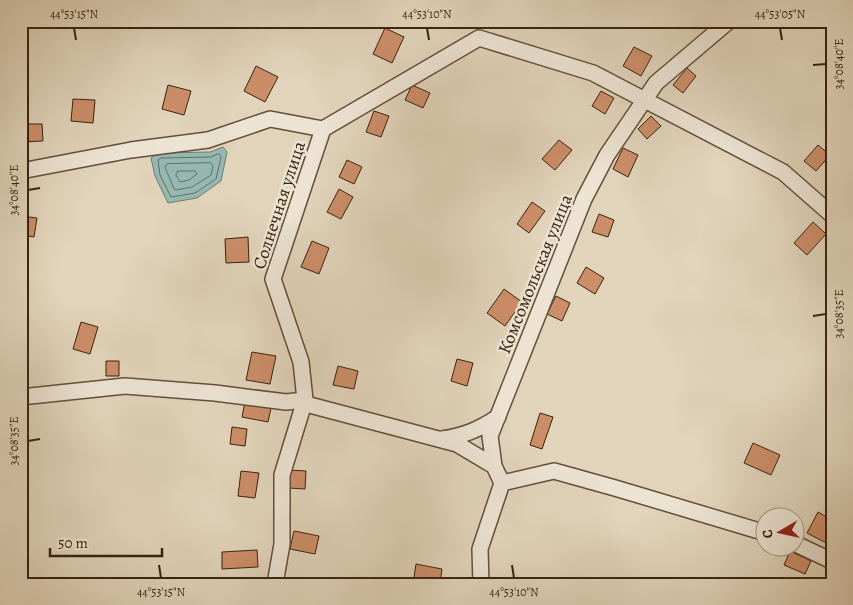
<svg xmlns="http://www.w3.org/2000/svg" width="853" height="605" viewBox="0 0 853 605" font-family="Alegreya,serif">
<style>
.water{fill:#94b8b1;stroke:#707c70}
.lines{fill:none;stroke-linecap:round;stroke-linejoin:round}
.shore{stroke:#666e60;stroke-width:1}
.building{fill:#cc8e69;stroke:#39230e}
.minor-casing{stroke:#634f39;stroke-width:18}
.minor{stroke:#ece3d3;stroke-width:15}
.ticks{fill:none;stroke:#39230e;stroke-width:2}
.labels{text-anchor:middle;stroke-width:5;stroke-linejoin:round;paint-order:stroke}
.street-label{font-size:18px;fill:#39230e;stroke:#ece3d3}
.neatline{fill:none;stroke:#39230e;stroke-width:2}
.ticks-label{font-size:12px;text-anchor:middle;fill:#39230e}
</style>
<rect width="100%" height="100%" fill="#e1d4bb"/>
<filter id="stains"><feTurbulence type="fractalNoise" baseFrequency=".004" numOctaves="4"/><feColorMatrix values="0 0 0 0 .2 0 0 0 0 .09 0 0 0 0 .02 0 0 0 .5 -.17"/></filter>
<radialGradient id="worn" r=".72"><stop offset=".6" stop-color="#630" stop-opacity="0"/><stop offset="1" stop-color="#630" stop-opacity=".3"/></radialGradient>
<path class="water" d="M223,147L227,152L221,181L197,198L168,203L155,176L151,158L159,153L210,152Z"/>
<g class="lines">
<path class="shore" d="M219,154L221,157L216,179L195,193L171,197L160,175L158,160L161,158L210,157Z
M211,163L213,166L211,175L192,187L176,190L174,189L165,167L167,164Z
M178,171H195L197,174L189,180L180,182L176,175Z"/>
</g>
<path class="building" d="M385,28L404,37L392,63L373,54Z
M634,47L652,56L641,76L623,66Z
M256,66L278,77L265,102L244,91Z
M687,68L696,76L683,93L673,85Z
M168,85L191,91L184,115L162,109Z
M412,85L430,93L423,108L405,100Z
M601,91L614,98L605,114L592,106Z
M73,99L95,100L93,123L71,121Z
M374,111L389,116L381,137L366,132Z
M651,116L661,126L647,139L638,129Z
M21,124H42L43,141L21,142Z
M559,140L572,150L555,170L542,159Z
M818,145L830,155L816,171L804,161Z
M623,148L638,155L628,177L613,169Z
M347,160L362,167L354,184L339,177Z
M339,189L353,197L341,219L327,212Z
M532,202L545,211L529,233L517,224Z
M599,214L614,220L608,237L592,232Z
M21,216L37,218L34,237L21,235Z
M813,222L826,234L807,255L794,243Z
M248,237L249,262L226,263L225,239Z
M312,241L329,248L319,274L301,267Z
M586,267L604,278L595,294L577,283Z
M504,289L522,302L505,326L487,313Z
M556,296L570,303L562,321L547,314Z
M81,322L98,327L90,354L73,349Z
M252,352L276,356L270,384L246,380Z
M457,359L473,363L467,386L451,381Z
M106,361H119V376H106Z
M338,366L358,371L354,389L333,385Z
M245,402L271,408L268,422L242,417Z
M540,413L553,417L542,449L530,445Z
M232,427L247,429L245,446L230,444Z
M753,443L780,455L771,475L744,463Z
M290,470L306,471L305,489L289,488Z
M241,471L259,473L255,498L238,496Z
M818,512L832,520V546L807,533Z
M294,531L319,536L315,554L290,549Z
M257,550L258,567L222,569V552Z
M790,551L811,561L805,574L784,565Z
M416,564L442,569L440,584H413Z"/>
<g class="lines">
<defs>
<path id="minor" d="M21,171L131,150L208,140L270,119L323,129L479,38L593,73L783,172L832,215
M21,397L125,386L215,393L286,402L305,400
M305,400L306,404L457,444L494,466
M442,439C464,436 480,429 498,417
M502,483L554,471L615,488L766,533
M796,544L832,561
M275,584L282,544V475L305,400L301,362L273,279L323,129
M481,584L480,549L502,483L494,466L490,436L584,199L607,155L656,83L729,21"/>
</defs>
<use href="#minor" class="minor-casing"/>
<use href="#minor" class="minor"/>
</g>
<path class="ticks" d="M74,28L76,40M427,28L429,40M780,28L782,40M813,65L826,64M28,190L40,188M813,316L826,314M28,441L40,439M159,565L161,578M512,565L514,578"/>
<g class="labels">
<g class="street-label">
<text transform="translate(279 205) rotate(-72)" y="6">Солнечная улица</text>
<text transform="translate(535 274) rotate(-68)" y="6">Комсомольская улица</text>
</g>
</g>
<rect width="853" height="605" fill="none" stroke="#e1d4bb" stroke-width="55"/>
<g transform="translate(780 532) rotate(261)"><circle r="24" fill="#ece3d3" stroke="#a49684"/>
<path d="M0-4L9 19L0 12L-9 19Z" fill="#8f2418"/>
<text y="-8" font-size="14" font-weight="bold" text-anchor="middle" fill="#39230e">С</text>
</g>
<path d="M50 548v8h112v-8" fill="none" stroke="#39230e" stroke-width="2.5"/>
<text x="58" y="548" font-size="15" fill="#39230e" stroke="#ece3d3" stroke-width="4" paint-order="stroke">50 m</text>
<rect x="28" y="28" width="798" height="550" class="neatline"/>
<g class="ticks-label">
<text x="74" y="18">44°53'15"N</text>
<text x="427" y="18">44°53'10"N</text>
<text x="780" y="18">44°53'05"N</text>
<text transform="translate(839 64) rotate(-90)" y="4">34°08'40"E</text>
<text transform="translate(14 190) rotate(-90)" y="4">34°08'40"E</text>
<text transform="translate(839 314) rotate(-90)" y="4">34°08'35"E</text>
<text transform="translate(14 441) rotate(-90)" y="4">34°08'35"E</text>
<text x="161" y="596">44°53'15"N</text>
<text x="514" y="596">44°53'10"N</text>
</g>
<rect width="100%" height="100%" filter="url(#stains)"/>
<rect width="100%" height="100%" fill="url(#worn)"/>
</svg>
